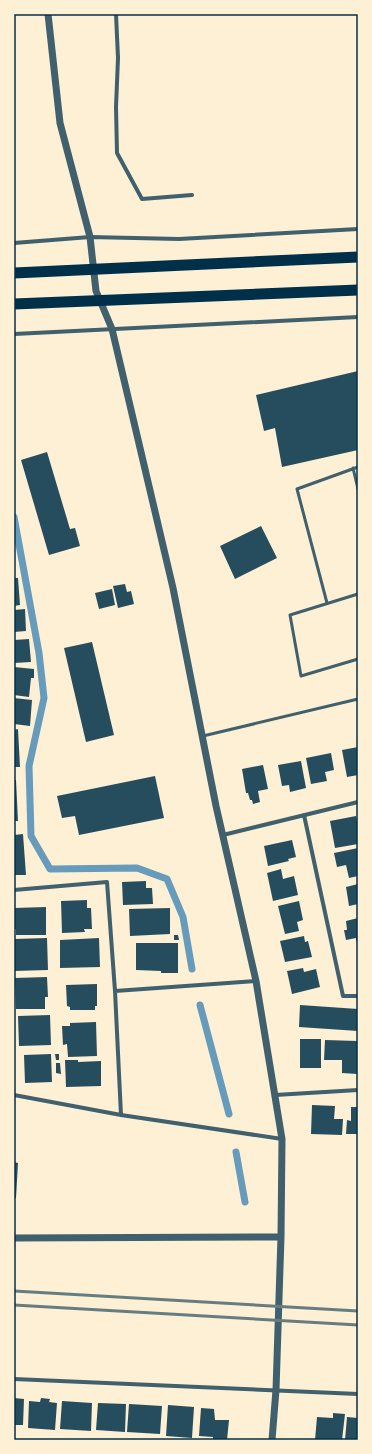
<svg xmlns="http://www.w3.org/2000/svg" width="372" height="1454" viewBox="0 0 372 1454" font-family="'Asap Condensed',sans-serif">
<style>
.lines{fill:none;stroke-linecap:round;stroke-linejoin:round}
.stream{stroke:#669bbc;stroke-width:7}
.building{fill:#264d5e}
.service{stroke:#3f606c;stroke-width:3}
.minor{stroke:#3f606c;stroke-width:4}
.tertiary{stroke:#3f606c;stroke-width:7}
.trunk{stroke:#003049;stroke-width:11}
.rail{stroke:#657d81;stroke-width:3}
.neatline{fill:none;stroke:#003049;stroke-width:1.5}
</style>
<rect width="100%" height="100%" fill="#fdf0d5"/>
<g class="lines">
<path class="stream" d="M14,517L39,653L44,698L29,766L31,836L50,869L137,868L167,879L183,917L192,969
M200,1005L229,1114
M236,1152L245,1202"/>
</g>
<path class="building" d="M358,371V450L282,467L275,428L264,431L256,395Z
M47,452L70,529L75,528L80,546L49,555L21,460Z
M261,526L277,558L235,579L220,546Z
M14,578H18L20,605L14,606Z
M125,584L127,592L131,591L134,604L118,608L113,586Z
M112,589L115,605L99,609L95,593Z
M25,609L26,631L14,632V610Z
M29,639L31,662L14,663V640Z
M92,642L114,735L86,742L64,648Z
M14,667L34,669V678H31L29,697L14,695Z
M14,698L32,700L30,726L14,724Z
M18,729L20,767H14V730Z
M358,747V775L347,777L342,750Z
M331,753L334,770L325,772L327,781L311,784L306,758Z
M301,761L306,788L290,792L289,785L282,786L278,765Z
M263,765L268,789L258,791L260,802L253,804L252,800H250L248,793H246L242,769Z
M155,776L164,818L79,835L75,816L62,818L57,796Z
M14,780H16L18,821H14Z
M356,816L358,827V844L335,848L330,821Z
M23,834L26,875H14V835Z
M292,840L296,857L288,859L289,861L268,866L264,846Z
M358,848V876L349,878L346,865L337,867L334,853Z
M281,869L283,879L294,876L298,895L273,901L267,873Z
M146,881V888H152L153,904L123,905L122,882Z
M358,884V904L349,906L346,887Z
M87,900V908H91L92,929H84L85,932L62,933L61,901Z
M299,901L303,920L297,922L299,931L285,934L278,906Z
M46,907V935H16V929H14V908Z
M170,908V934L130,936L129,909Z
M358,918V941H356V938L346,940L344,930H347L346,921Z
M174,935H178L179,940H174Z
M304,936L305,942L308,941L312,957L285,962L280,941Z
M47,938L48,970L14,971V939Z
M99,938L100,967L60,968V940Z
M136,943H178V973H161V971L136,970Z
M303,968L304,972L316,969L320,987L292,994L287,971Z
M47,977L48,997H45V1009H16L15,978Z
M97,984V1006H95V1010H70V1007L67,1006L66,985Z
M300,1005L358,1009V1031L299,1027Z
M50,1015L51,1045L19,1046L18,1016Z
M96,1022L97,1056L68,1057L67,1044L63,1045L62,1026H70V1023Z
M300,1039H321V1068H300Z
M325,1040L357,1041V1074L342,1073V1060H324Z
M51,1054L52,1082L25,1083L24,1055Z
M55,1054H59V1060H56Z
M65,1060H78V1062L101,1061V1086L66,1087Z
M56,1063H60L61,1074L56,1073Z
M312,1105L335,1106L334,1119H343L342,1135L311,1134Z
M351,1107H358V1134H346L347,1120L351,1121Z
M14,1162L18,1163L16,1198H14Z
M14,1398L24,1399L23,1425H14Z
M41,1398L50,1399L49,1402L57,1403L55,1430L28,1428L29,1401L40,1402Z
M62,1401L92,1403L91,1431L60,1429Z
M98,1403L126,1404L125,1432L96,1430Z
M129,1404L162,1406L160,1434L127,1432Z
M168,1405L194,1407L192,1438L166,1436Z
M201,1408L214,1409L215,1420H229L227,1440H213V1437L199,1436Z
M333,1413L345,1414L342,1440H315L317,1417L333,1418Z
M347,1417L358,1418V1440H345Z"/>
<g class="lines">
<path class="service" d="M353,468L358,489
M358,594L290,615L301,676L358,659
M327,603L297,489L358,467
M203,736L358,699"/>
<path class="minor" d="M116,14L118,58L116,107L117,153L142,199L192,195
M14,243L90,237L179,239L358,229
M14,334L358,317
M304,815L343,996H358
M223,835L358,802
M14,890L107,882L115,991L121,1115
M115,991L256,981
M14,1095L121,1115L282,1139
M275,1095L358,1090
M14,1379L358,1394"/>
<path class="tertiary" d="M48,14L60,123L90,237L96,291L112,329L173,588L216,806L256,981L282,1139L281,1237L276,1390L272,1440
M14,1238L281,1237"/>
<path class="trunk" d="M14,273L358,257
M14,304L358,290"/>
<path class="rail" d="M14,1291L358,1311
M14,1305L358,1325"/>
</g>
<rect width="372" height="1454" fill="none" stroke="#fdf0d5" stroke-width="30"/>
<rect x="15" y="15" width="342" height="1424" class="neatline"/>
</svg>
